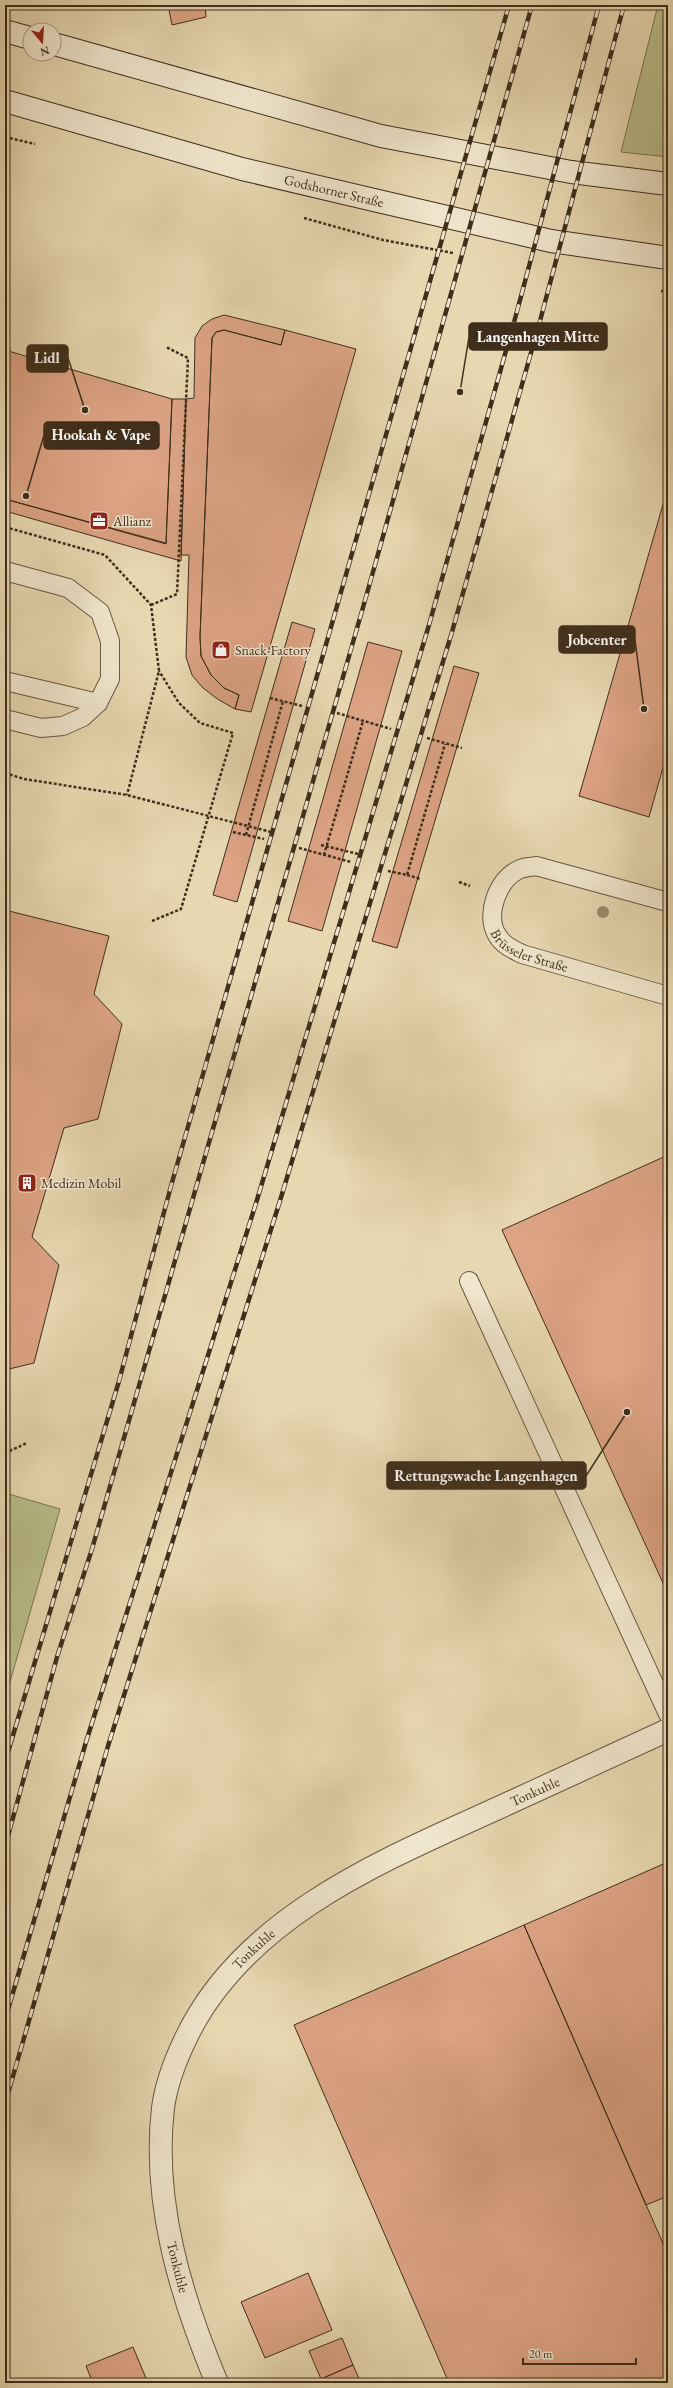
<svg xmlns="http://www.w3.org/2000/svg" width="673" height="2388" viewBox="0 0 673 2388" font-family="'EB Garamond',serif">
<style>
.green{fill:#b9be8a;stroke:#7c7653}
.building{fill:#dca384;stroke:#3f2e1c}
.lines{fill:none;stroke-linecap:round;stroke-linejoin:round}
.service-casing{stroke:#695842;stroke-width:20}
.minor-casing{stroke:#695842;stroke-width:24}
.secondary-casing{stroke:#3f2e1c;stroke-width:24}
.path{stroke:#3f2e1c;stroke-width:2.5;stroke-dasharray:3 2;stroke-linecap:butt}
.service{stroke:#f0e6cd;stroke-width:18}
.minor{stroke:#f0e6cd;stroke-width:22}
.secondary{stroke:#f0e6cd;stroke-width:22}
.rail-casing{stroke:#3f2e1c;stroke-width:4.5}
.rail{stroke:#f0e6cd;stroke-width:3;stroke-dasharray:9;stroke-linecap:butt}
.tree{fill:#988a6c}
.labels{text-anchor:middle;stroke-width:3;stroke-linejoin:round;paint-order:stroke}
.street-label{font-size:14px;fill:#3f2e1c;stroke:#f0e6cd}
.poi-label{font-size:14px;fill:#3f2e1c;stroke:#f0e6cd;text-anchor:start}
.leader{fill:none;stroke:#3f2e1c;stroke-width:1.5}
.callout-dot{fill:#3f2e1c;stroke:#f0e6cd;stroke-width:1.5}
.callout{fill:#3f2e1c;stroke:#3f2e1c;stroke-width:1.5}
.callout-label{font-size:15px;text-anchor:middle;font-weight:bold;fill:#fff}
</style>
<rect width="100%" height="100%" fill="#e8d8b2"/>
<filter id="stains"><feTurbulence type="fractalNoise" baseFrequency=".005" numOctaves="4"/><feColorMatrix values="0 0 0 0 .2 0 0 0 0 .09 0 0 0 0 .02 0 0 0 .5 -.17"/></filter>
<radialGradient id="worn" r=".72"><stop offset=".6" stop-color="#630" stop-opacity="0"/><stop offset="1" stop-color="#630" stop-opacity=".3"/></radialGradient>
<path class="green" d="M658,5H668V157L621,152Z
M5,1493L60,1509L5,1699Z"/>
<path class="building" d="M168,5H205L206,17L172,25Z
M224,315L285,330L281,345L224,330L216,332L212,338L200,637L201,656L211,675L224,688L239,695L235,709L219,700L203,688L192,675L186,657L189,555H181L186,399L194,398L195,338L202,326L212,319Z
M224,330L281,345L285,330L356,349L251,712L235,709L239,695L224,688L211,675L201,656L200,637L212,338L216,332Z
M5,350L172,399L166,544L5,499Z
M172,399H186L181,561L5,511V499L166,543Z
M668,487V750L649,817L579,796Z
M292,622L315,629L237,902L213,895Z
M368,642L402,651L322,931L288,921Z
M454,666L479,673L397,948L372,941Z
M5,910L109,936L94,994L122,1024L98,1119L64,1128L32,1237L59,1265L34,1363L5,1370Z
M668,1155V1594L502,1230Z
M668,1862V2196L646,2205L524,1925Z
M524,1925L668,2255V2383H449L294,2025Z
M308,2273L332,2330L265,2358L241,2302Z
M342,2338L353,2365L321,2379L309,2351Z
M133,2347L148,2383H93L86,2366Z
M353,2365L361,2383H322L321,2379Z"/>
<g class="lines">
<defs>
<g id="service">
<path d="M5,571L68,588L100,612L110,641V679L98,703L83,717L63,726L41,728L5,719"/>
<path d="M5,681L98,703"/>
<path id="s1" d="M668,902L536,866C531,867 523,867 518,870C497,881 485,915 497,935C503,945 512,949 522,954L668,996"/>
<path d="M469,1281L668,1714"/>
</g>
<g id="minor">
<path id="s2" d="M217,2383C181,2297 152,2202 163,2108C166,2085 175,2061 185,2040C242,1918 381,1861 496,1809C553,1783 611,1756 668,1730"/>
</g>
<g id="secondary">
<path d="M5,31L30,38"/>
<path d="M54,44L381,136L571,172L668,184"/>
<path id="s3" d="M5,101L242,169L378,201L551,241L668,258"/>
</g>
</defs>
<use href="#service" class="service-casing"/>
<use href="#minor" class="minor-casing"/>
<use href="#secondary" class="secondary-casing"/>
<path class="path" d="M5,137L35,144
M304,218L383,240L453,253
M661,291L668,292
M5,527L105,555L151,605L159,671L127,795
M151,605L177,594L188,358L166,347
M270,698L302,706
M337,713L391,729
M427,738L462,748
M5,773L24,779L127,795L271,832
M233,832L264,839
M246,835L283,701
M321,845L358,854
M299,848L351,862
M324,855L363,721
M388,871L407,875L445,744
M407,875L421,879
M459,882L470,886
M152,921L181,909L233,733L200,723L179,703L159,671
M5,1453L27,1443"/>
<use href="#service" class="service"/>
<use href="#minor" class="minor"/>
<use href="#secondary" class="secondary"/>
<defs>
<path id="rail" d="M5,1762L119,1381L171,1186L509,5
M5,1847L57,1657L92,1549L364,604L532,5
M5,2020L86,1742L257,1200L429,625L516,315L599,5
M5,2104L108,1746L279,1204L452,632L540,321L624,5"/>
</defs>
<use href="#rail" class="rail-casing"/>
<use href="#rail" class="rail"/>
</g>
<circle class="tree" cx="603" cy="912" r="6"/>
<defs>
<symbol id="office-square" viewBox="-11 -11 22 22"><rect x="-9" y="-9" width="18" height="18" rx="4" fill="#8f2418" stroke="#f0e6cd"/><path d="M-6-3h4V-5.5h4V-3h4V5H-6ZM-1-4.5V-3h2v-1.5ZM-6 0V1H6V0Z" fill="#fff"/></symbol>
<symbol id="shop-square" viewBox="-11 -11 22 22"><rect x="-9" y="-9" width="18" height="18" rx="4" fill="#8f2418" stroke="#f0e6cd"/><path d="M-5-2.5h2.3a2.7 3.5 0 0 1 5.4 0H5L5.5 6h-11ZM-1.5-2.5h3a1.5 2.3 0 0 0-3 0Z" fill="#fff"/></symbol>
<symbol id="building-square" viewBox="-11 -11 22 22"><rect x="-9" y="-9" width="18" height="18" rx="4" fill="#8f2418" stroke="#f0e6cd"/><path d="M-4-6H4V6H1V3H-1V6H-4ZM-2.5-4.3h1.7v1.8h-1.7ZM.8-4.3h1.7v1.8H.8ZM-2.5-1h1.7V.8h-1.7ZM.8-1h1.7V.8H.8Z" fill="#fff"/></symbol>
</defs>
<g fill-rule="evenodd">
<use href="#office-square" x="88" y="510" width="22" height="22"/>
<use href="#shop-square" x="210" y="639" width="22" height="22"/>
<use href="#building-square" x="16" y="1172" width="22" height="22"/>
</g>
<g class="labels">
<g class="street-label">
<text dy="5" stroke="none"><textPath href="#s3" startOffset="341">Godshorner Straße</textPath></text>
<text dy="5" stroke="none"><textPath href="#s1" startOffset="267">Brüsseler Straße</textPath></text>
<text dy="5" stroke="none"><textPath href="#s2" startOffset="794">Tonkuhle</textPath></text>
<text dy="5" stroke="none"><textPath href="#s2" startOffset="470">Tonkuhle</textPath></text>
<text transform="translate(178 2267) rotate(76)" y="5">Tonkuhle</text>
</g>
<g class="poi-label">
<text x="113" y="526">Allianz</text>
<text x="235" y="655">Snack-Factory</text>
<text x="41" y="1188">Medizin Mobil</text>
</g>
</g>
<path class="leader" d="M460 392L469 337M85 410L68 358M26 496L44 435M644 709L635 640M627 1412L586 1476"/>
<g class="callout-dot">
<circle cx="460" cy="392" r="4"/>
<circle cx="85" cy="410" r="4"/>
<circle cx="26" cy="496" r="4"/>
<circle cx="644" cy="709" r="4"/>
<circle cx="627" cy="1412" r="4"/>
</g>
<g class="callout">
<rect x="469" y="323" width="138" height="27" rx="4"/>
<rect x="27" y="345" width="41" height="27" rx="4"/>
<rect x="44" y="422" width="115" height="27" rx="4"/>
<rect x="559" y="626" width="76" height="27" rx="4"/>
<rect x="387" y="1462" width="199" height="27" rx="4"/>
</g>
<g class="callout-label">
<text x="538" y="342">Langenhagen Mitte</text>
<text x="47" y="363">Lidl</text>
<text x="101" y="440">Hookah &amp; Vape</text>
<text x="597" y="645">Jobcenter</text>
<text x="486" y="1481">Rettungswache Langenhagen</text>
</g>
<rect width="673" height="2388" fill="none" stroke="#e8d8b2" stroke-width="20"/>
<rect x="6" y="6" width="661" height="2376" fill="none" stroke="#3f2e1c" stroke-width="2"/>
<rect x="10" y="10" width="653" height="2368" fill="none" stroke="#3f2e1c"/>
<g transform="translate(42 42) rotate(162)"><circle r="19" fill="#f0e6cd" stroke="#a99c86"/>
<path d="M0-3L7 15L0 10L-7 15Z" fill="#8f2418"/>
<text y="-6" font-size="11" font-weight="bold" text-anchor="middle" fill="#3f2e1c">N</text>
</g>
<path d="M523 2358v6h113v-6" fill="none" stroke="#3f2e1c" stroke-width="2"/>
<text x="529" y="2358" font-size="12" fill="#3f2e1c" stroke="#f0e6cd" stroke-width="3" paint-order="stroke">20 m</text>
<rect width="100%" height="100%" filter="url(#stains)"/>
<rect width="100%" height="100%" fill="url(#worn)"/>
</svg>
